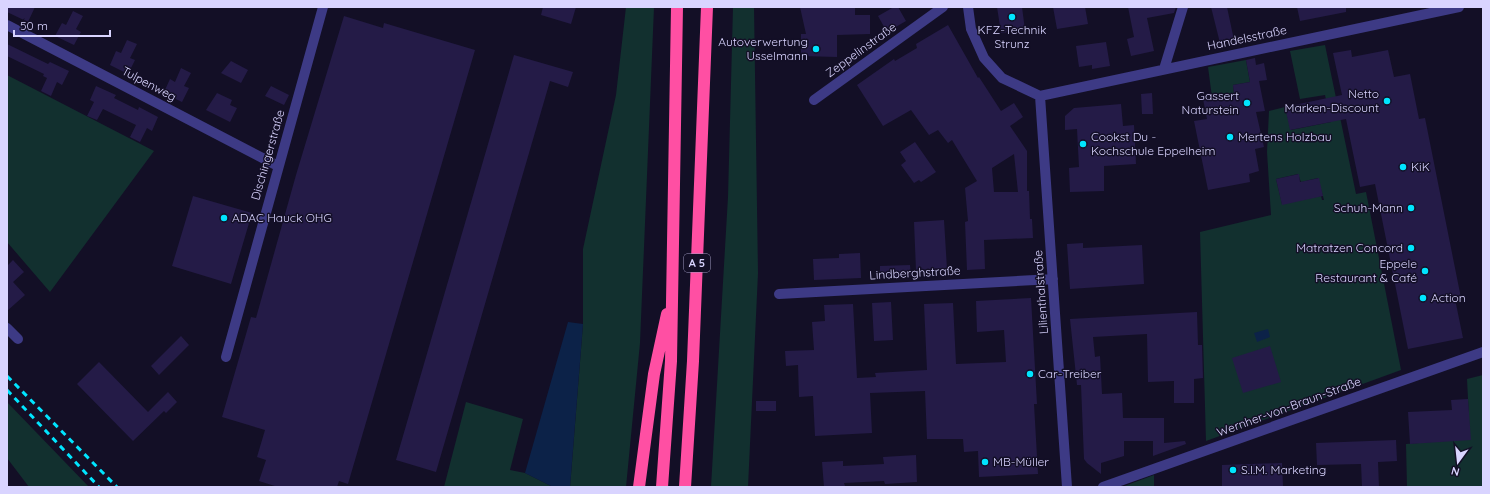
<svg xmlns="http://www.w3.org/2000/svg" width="1490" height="494" viewBox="0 0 1490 494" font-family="Quicksand,sans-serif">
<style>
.green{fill:#12302f;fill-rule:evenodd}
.water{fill:#0c2248}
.building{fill:#241b47;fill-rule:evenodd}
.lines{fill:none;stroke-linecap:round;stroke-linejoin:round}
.street{stroke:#3d3a85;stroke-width:10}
.highway{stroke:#ff4fa3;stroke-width:12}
.rail{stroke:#00e5ff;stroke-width:3;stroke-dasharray:6 5;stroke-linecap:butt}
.poi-dot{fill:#00e5ff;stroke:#130f26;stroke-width:1.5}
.labels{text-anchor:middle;stroke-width:3;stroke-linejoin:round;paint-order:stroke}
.shield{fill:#130f26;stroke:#9e99be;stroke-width:1}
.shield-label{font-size:11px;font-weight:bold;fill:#d9d4ff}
.poi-label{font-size:12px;fill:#d9d4ff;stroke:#130f26;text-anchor:start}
.street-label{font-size:12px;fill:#d9d4ff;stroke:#130f26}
</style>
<rect width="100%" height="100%" fill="#130f26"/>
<path class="green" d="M626,7H654L640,343L626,487H570L583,324V249L616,95Z
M733,7H754L758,273L748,487H711L728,197Z
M1325,45L1356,194L1366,192L1401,370L1206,441L1200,232L1271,215L1267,152L1269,111L1285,107L1291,130L1331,122L1325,95L1300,99L1290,51ZM1298,174L1301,182L1318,178L1324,200H1322L1321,196L1282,204L1276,179Z
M1246,60L1250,82L1233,85L1234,94L1212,97L1208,67Z
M7,75L154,151L50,292L7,242Z
M1483,375V487H1407L1406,444L1470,439L1467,379Z
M7,402L89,487H29L7,458Z
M466,402L523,419L510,470L525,473L553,487H444Z
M1154,475V487H1122Z"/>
<path class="water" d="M568,322L583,324L570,487H553L525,473Z
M1268,329L1270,337L1257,342L1254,333Z"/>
<path class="building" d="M7,7H35L28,22L7,12Z
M543,7H576L571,24L541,15Z
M800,7H855V15H870V34L837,35V57L801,56V34H806Z
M894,7H898L906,21L887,32L878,16Z
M997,7H1022L1025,30L1001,33Z
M1053,7H1085L1088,24L1057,29Z
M1128,7H1176L1174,13L1147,18L1154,51L1131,56L1127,39L1134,37Z
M1211,7H1227L1234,40L1220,43Z
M1297,7H1346V12L1300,21Z
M73,11L83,16L76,29L81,32L74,45L55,36L62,23L66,25Z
M344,16L383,28L384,23L475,50L348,484L339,481L337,487H278L259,481L266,460L257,457L265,430L222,417L251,317L256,318L296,175Z
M948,25L978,78L979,77L1001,111L1014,103L1023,117L1010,126L1027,151V191H1029L1030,219H1032L1033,238L984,240L985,269L967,270L965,222L968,221L965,188L977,181L952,140L948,143L938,130L929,135L911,110L883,126L857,85L894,59L895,61L917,48L916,44ZM1014,154L1018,192H994L992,168Z
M127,40L137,44L130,58L135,60L128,74L110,65L116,51L121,53Z
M1106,42L1110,66L1092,69V65L1079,67L1076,46Z
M7,44L48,64L50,62L69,71L62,85L57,82L51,96L41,91L47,78L43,76L44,74L7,56Z
M1351,50L1352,57L1388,50L1394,77L1410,74L1419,119L1425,118L1461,298L1455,299L1463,338L1408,349L1375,184L1360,187L1346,119L1290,130L1285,107L1342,95L1333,53Z
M514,55L573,72L568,87L550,81L436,472L396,460Z
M1255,58L1256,65L1264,63L1267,80L1259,81L1265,111L1256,112L1264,147L1255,149L1259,171L1249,174L1250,182L1208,190L1194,121L1207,119L1203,99L1234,94L1233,85L1250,82L1246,60Z
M231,61L248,70L241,83L221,73Z
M181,68L191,73L184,86L189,88L182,102L165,94V90L170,79L175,82Z
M96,86L116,95L114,98L138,110L139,107L158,117L152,131L147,128L140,142L130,137L136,125L103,109L97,120L87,116L94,102L90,100Z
M271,86L289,95L284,105L265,96Z
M217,93L232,100L230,105L237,108L230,122L206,110Z
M1152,93L1153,114H1142L1141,94Z
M1121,104L1123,126L1134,125L1136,164L1104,166V191L1070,192L1069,168L1079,167L1077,129L1065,130V116L1074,108Z
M915,142L936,172L921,182L919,180L914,183L901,165L906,161L900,152Z
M1299,174L1300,182L1319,178L1323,196L1282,205L1276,179Z
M193,196L252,213L231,284L172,266Z
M944,220L947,269L916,270L914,222Z
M1083,243V248L1142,245L1144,284L1070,289L1067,244Z
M860,253L861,278L814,280L813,259L839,258V254Z
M13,260L24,272L13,282L25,295L7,311V266Z
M910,265L911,276L880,278V266Z
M1031,298L1037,404H1034L1038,474L979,477L978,451L964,452L963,439H927L925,391L870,393L872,433L815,436L813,396L799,397L798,365L786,366L785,351L814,350L812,322L825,321L824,305L853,304L857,378L876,377L875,373L927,370L924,304L953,303L956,364L1006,362L1004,330L977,332L976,301Z
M891,302L893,340L874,341L872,303Z
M1197,312L1198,345H1202L1203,378L1194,379V403H1174V381L1148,382L1147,334L1093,337L1095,357L1100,356L1102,394L1122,393L1123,418H1164V443L1185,441L1186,444L1153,456V441H1124V456L1101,463V474L1087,463L1084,459L1081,385H1077L1070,319Z
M181,336L189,345L159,375L151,366Z
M1270,346L1281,382L1243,393L1232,358Z
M99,362L148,412L168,392L177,402L166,413L164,411L133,441L77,384Z
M1468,399L1471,440L1410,444L1408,412L1452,410L1451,400Z
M756,401H776V411H756Z
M1396,440L1397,461L1378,462L1379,487H1362L1361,464L1317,465L1316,443Z
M916,455L917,482L885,484L884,481L844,483L845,486L824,487L822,462L843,461V466L884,464L883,457Z
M1282,463L1283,486L1222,487V465Z"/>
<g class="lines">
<path class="street" d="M968,7L971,29L984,58L1002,78L1040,96
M7,25L278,166
M1164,69L1183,7
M1040,96L1459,7
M1040,96L1067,487
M814,100L943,7
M779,294L1053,279
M7,328L18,339
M226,357L323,7
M1103,487L1483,352"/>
<path class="highway" d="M639,487L654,374L667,314
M662,487L671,361L677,7
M685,487L693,361L707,7"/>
<path class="rail" d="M7,376L117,487
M7,390L99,487"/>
</g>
<g class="poi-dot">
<circle cx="1012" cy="17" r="4"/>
<circle cx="816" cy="49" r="4"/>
<circle cx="1387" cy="101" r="4"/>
<circle cx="1247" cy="103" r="4"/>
<circle cx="1230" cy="137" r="4"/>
<circle cx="1083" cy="144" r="4"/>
<circle cx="1403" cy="167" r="4"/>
<circle cx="1411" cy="208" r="4"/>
<circle cx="224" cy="218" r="4"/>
<circle cx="1411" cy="248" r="4"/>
<circle cx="1425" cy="271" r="4"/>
<circle cx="1423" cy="298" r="4"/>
<circle cx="1030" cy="374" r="4"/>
<circle cx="985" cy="462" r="4"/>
<circle cx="1233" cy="470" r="4"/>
</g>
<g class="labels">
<rect class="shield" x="684" y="254" width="26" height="18" rx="3"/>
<g class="shield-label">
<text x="697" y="267">A 5</text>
</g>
<g class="poi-label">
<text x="1012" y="34" text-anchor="middle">KFZ-Technik<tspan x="1012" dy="14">Strunz</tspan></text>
<text x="808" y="46" text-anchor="end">Autoverwertung<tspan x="808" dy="14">Usselmann</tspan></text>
<text x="1379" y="98" text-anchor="end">Netto<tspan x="1379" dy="14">Marken-Discount</tspan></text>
<text x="1239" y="100" text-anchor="end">Gassert<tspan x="1239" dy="14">Naturstein</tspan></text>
<text x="1091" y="141">Cookst Du -<tspan x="1091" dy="14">Kochschule Eppelheim</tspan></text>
<text x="1238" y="141">Mertens Holzbau</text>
<text x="1411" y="171">KiK</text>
<text x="1403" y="212" text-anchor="end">Schuh-Mann</text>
<text x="232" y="222">ADAC Hauck OHG</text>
<text x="1403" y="252" text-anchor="end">Matratzen Concord</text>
<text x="1417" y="268" text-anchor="end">Eppele<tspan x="1417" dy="14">Restaurant &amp; Café</tspan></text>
<text x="1431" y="302">Action</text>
<text x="1038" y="378">Car-Treiber</text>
<text x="993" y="466">MB-Müller</text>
<text x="1241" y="474">S.I.M. Marketing</text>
</g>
<g class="street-label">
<text transform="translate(1247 38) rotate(-12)" y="4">Handelsstraße</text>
<text transform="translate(861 50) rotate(-36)" y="4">Zeppelinstraße</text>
<text transform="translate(149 84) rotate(28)" y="4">Tulpenweg</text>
<text transform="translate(268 155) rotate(-74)" y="4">Dischingerstraße</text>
<text transform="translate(915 273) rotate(-3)" y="4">Lindberghstraße</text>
<text transform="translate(1041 292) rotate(-94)" y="4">Lilienthalstraße</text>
<text transform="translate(1289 407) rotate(-20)" y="4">Wernher-von-Braun-Straße</text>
</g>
</g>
<rect width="1490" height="494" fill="none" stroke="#d9d4ff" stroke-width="16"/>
<g transform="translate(1458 462) rotate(195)" stroke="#130f26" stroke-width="3" paint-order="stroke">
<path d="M0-3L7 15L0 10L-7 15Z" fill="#d9d4ff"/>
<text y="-6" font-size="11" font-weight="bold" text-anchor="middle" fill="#d9d4ff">N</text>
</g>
<path d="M14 30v6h96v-6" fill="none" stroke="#d9d4ff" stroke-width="2"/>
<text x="20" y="30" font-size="12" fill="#d9d4ff" stroke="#130f26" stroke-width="3" paint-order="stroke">50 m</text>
</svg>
